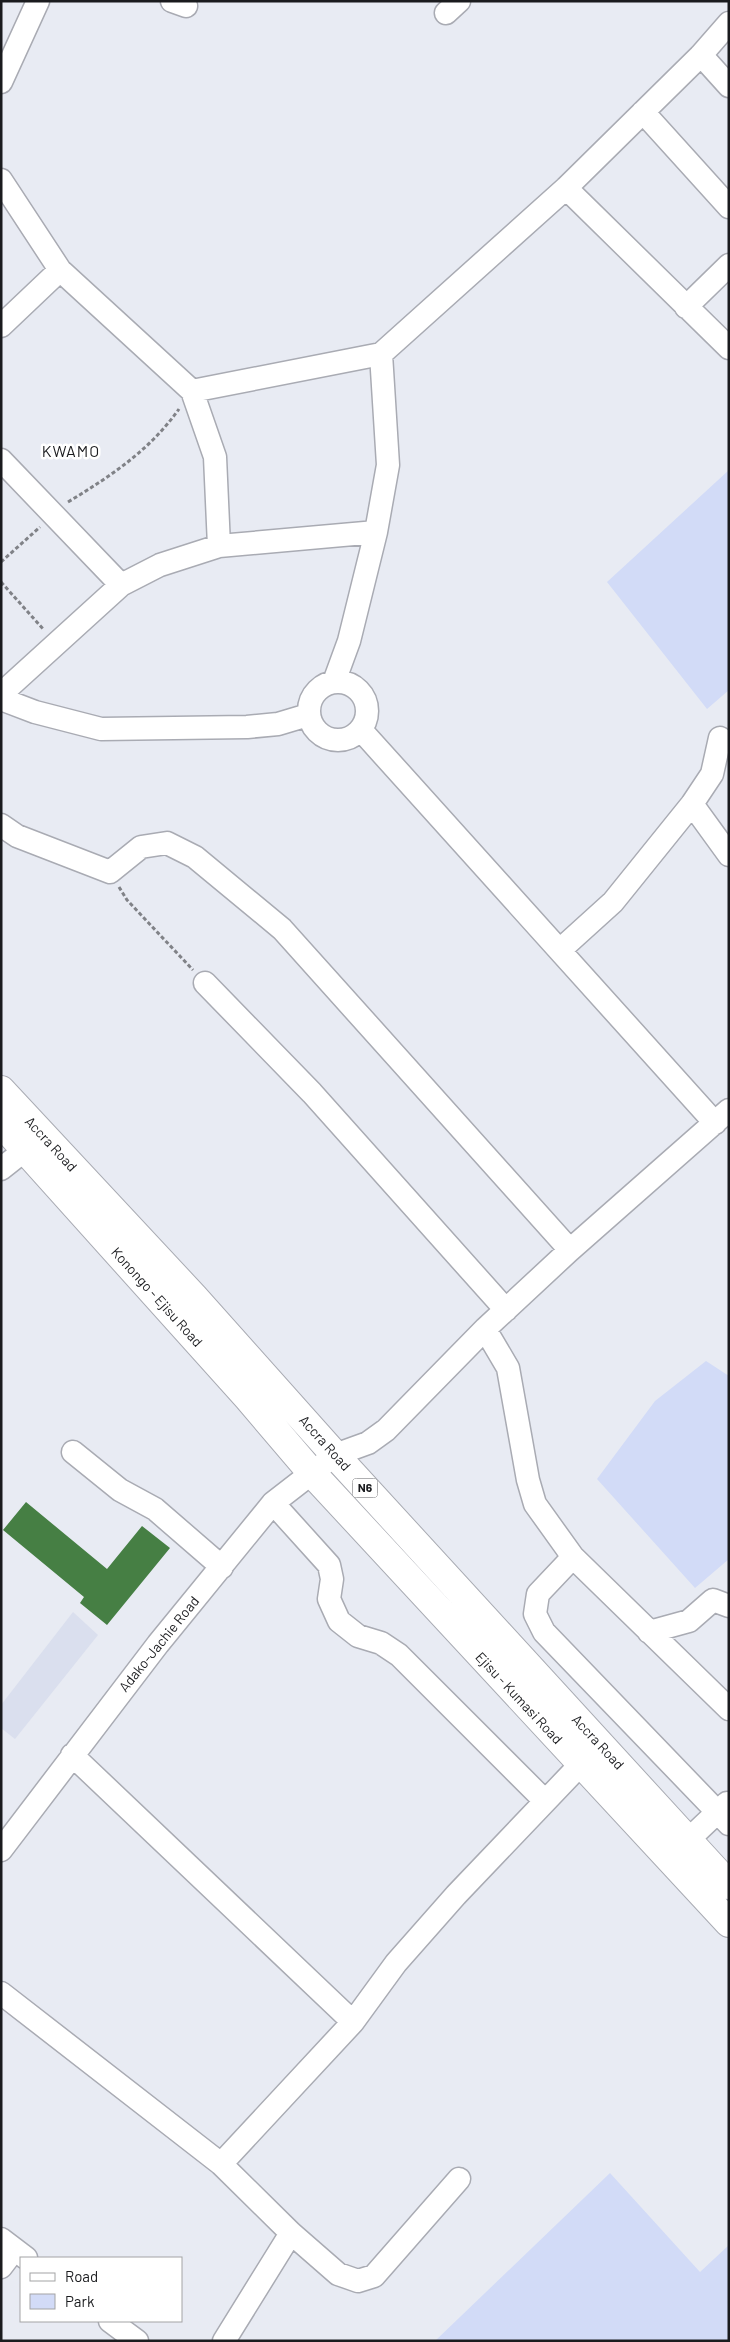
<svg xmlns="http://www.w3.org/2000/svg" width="730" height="2342" viewBox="0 0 730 2342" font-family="Barlow,sans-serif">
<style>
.built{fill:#dadfee}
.green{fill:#d2dbf7}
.building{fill:#467f44}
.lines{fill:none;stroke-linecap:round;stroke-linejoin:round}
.minor-casing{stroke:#a9abb3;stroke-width:25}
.highway-casing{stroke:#a9abb3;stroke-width:30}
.path{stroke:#808287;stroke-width:3;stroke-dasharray:4 2.5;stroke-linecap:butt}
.minor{stroke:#fff;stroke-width:22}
.highway{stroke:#fff;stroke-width:28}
.labels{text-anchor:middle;stroke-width:5;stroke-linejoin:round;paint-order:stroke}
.shield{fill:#fff;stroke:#5f5f62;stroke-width:1}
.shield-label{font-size:12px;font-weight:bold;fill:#1a1b1e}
.street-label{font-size:14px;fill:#1a1b1e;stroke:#fff}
.quarter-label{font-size:16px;letter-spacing:1px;fill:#1a1b1e;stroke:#fff}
</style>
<rect width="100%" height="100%" fill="#e8ebf3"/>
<path class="built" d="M73,1612L98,1635L15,1739L1,1728V1705Z"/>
<path class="green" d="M729,470V690L707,709L607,582Z
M706,1361L729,1376V1559L695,1588L597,1479L655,1401Z
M610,2173L700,2272L729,2245V2341H435Z"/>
<path class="building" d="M26,1502L107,1569L142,1526L170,1548L107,1625L80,1603L84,1597L3,1530Z"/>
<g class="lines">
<defs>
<path id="minor" d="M172,1L186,6
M446,13L459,1
M701,55L729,86
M1,82L38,1
M643,112L729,207
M1,180L60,270L192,391L215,457L219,546
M566,188L729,348
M686,307L729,265
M1,326L60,270
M192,391L381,354L566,188L701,55L729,23
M1,460L121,585
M309 711a29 29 0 1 1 58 0a29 29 0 1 1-58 0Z
M334,682L349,641L376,532L388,465L381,354
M1,694L121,585L160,565L219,546L376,532
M1,699L35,712L101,729L247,727L278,724L308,715
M361,730L715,1123
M692,804L729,855
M1,825L17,836L110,872L141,847L167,843L195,857L282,929L570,1250
M560,950L613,902L692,804L712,774L720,738
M205,983L312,1093L506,1310
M1,1169L25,1150
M485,1329L508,1368L528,1480L535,1504L573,1557L729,1709
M73,1452L120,1490L155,1509L222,1567
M273,1503L329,1565L332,1579L329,1599L339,1621L358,1636L381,1643L399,1655L545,1801
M573,1557L538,1594L535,1614L544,1632L729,1824
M649,1632L689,1621L713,1600L729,1606
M72,1755L353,2022
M688,1840L727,1803
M1,1850L158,1644L273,1503L335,1455L368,1443L386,1430L485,1329L570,1250L729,1110
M1,1993L221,2164L291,2233L338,2274L358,2281L374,2276L459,2179
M221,2164L353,2022L396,1963L456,1895L580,1765
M1,2239L26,2258
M1,2267L14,2250
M110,2321L137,2341
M224,2341L291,2233"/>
<path id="highway" d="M1,1090L194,1297L335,1455L729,1885
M1,1123L248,1398L311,1472L729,1923"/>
</defs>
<use href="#minor" class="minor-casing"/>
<use href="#highway" class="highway-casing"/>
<path class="path" d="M68,502C111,476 150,450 179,409
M1,562L40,527
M1,582L44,630
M119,887L127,900L193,970"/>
<use href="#minor" class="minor"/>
<use href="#highway" class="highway"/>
</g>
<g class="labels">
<rect class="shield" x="352.5" y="1478.5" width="25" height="19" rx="4"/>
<g class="shield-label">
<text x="365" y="1492">N6</text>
</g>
<g class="street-label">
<text transform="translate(51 1144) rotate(47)" y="5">Accra Road</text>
<text transform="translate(157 1297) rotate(48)" y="5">Konongo - Ejisu Road</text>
<text transform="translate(325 1443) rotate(48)" y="5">Accra Road</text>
<text transform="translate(159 1644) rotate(-51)" y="5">Adako-Jachie Road</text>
<text transform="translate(519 1698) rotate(47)" y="5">Ejisu - Kumasi Road</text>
<text transform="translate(598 1742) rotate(47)" y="5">Accra Road</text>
</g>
<g class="quarter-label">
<text x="71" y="457">KWAMO</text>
</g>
</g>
<rect width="730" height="2342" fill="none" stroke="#1a1b1e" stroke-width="5"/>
<rect x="20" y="2257" width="162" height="65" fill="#ffffff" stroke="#a3a4a5"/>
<rect x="30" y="2273" width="25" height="8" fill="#ffffff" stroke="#a3a4a5"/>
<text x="65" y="2282" font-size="15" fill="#1a1b1e">Road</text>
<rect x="30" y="2294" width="25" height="15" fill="#d2dbf7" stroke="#a3a4a5"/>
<text x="65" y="2307" font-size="15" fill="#1a1b1e">Park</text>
</svg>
